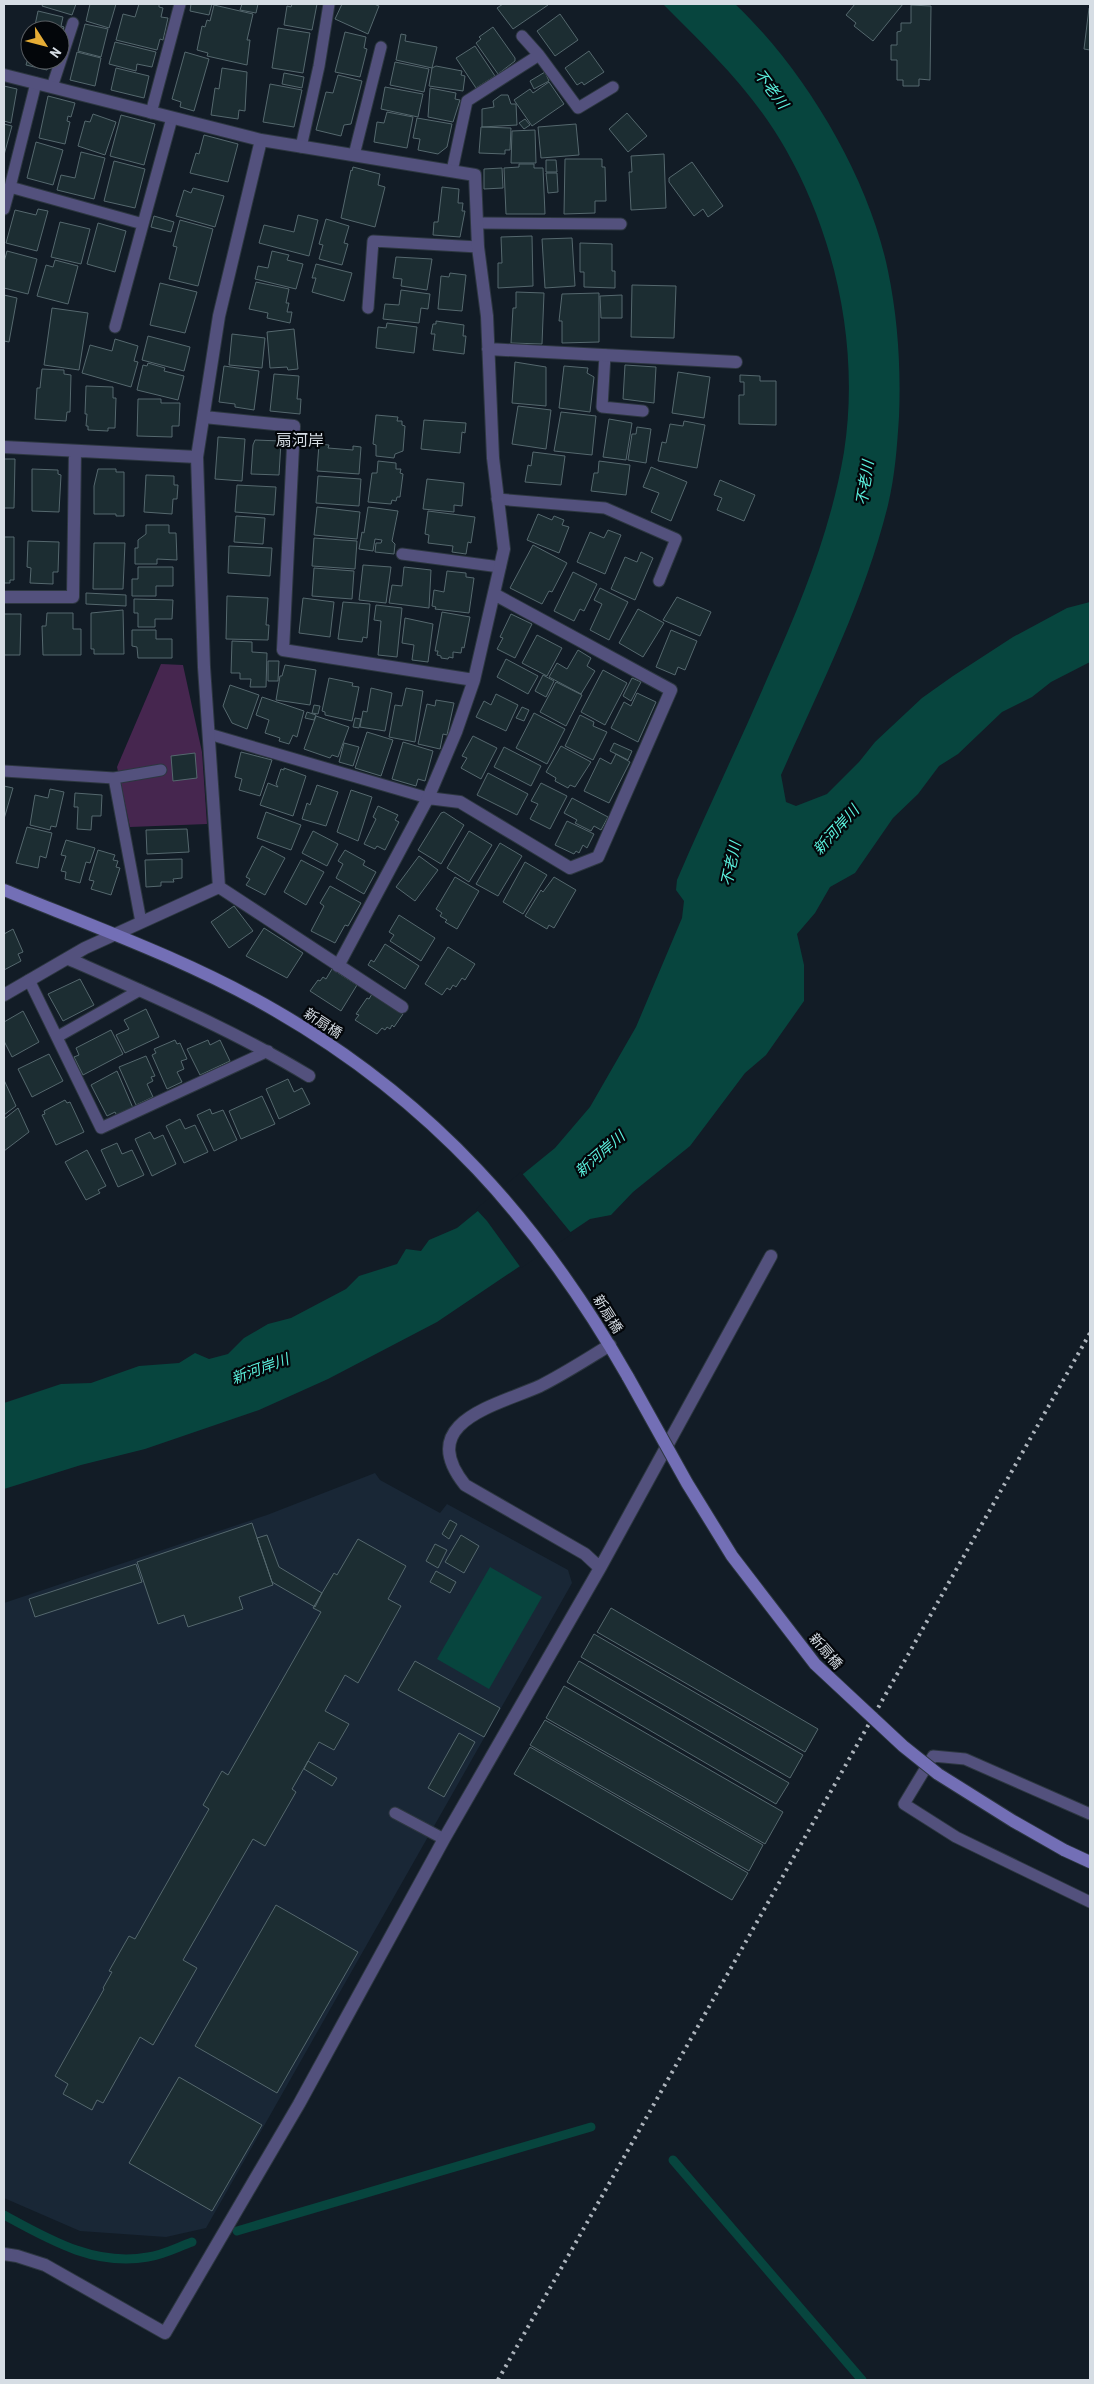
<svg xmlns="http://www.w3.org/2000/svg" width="1094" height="2384" viewBox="0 0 1094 2384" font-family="'Roboto Condensed','Noto Sans JP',sans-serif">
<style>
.built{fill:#192736}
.green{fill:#46264f}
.water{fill:#07453e}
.pier{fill:#121c26}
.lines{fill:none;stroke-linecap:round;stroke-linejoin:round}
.stream{stroke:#07453e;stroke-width:9}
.building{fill:#1c2d32;stroke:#55686e}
.lane-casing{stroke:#2d3741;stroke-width:13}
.street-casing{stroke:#2d3741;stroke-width:14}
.secondary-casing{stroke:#2d3741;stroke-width:14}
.lane{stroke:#53517d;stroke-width:11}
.street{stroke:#53517d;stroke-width:12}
.secondary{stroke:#736fb6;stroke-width:12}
.rail{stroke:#adb4bc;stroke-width:4;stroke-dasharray:2.5 5;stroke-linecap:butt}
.secondary-bridge-casing{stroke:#2d3741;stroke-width:14;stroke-linecap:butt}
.secondary-bridge{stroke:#736fb6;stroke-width:12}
.labels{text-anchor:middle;stroke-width:4.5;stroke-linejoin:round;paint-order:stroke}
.street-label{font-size:14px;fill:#d6dde4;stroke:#03060a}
.water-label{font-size:15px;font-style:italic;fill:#5aefdc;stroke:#03060a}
.quarter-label{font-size:16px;fill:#d6dde4;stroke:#03060a}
</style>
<rect width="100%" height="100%" fill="#121c26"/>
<path class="built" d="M375,1473L380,1480L440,1513L447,1504L568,1570L572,1583L206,2228L166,2237L80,2231L4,2198V1603L267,1515Z"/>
<path class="green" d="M161,664L183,665L202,752L207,824L130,827L117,767Z"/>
<path class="water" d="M663,4H735C804,69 869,177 888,271C898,319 901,368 899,417C897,447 895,476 888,505C865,599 820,687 781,775L786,802L796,806L827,794L859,762L875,742L922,698L953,676L1013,637L1067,608L1090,602V662L1051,682L1032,697L1002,712L958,754L939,766L918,794L893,818L855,873L830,887L815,913L797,934L804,965V1001L766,1055L745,1073L690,1146L633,1192L611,1215L590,1219L437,1322L328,1379L259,1410L145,1449L81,1465L4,1489V1403L61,1384L91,1383L139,1366L179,1363L195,1353L209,1359L228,1354L244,1338L268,1324L291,1318L346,1289L359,1276L397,1264L406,1249L421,1251L429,1240L457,1228L555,1148L590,1107L636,1027L682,918L684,901L676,890L677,880C707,810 740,742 770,672C802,601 831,529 844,452C860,349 836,237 785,148C754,93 707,48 663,4Z
M490,1567L542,1597L489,1689L437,1659Z"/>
<path class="pier" d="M521,1172L572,1234L521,1268L487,1221L476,1209Z"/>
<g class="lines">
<path class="stream" d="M673,2160L862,2380
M4,2215C48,2239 95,2267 148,2257C163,2255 178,2247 192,2242
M237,2231L591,2127"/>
</g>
<path class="building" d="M43,4H76L72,15L42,6Z
M90,4H116L109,28L86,21Z
M139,4H159V7L163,8L161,17L168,18L163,40L160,39L157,50L116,40L123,14L135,17Z
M191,4H212L209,15L190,11Z
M242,4H258L256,13L240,10Z
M292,4H317L312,30L284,25L287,6L291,7Z
M342,4H374L379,6L368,34L335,19Z
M503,4H547L548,5L513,29L497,8Z
M855,4H903L873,41L854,26L856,23L846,15Z
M214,5L253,14L247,40H250L247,65L207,56L208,53L197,50L202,26L205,27L207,20L210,21Z
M911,5L931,6L930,80L919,79V86H903V80H897V60H891V45H897V32L901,31V23H911Z
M1089,8H1090V50L1084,49Z
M38,11L63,17L61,26L64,27L60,39V30H34Z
M560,14L578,40L555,56L537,31Z
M85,24L108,29L101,57L78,51Z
M493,27L515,58V61L498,74L476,43L481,39L479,37Z
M278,28L310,33L303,73L272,68Z
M345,32L366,37L364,48L367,49L360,77L335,72Z
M401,34L406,35L405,41L437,47L432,68L396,60Z
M115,42L156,52L152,67L137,64L136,71L109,64Z
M475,46L495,76L476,88L456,58Z
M30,51V60H51L47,70L26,65Z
M589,51L604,72L584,85L582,82L577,85L565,68Z
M77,52L101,58L95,86L70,80Z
M185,52L209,59L194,111L180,107L181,102L172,99Z
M395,62L429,69L424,92L390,85Z
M436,66L462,71L461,75L465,76L463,91L429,86L432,68Z
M116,68L149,76L144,98L111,90Z
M222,68L247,72L245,111L239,110L238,119L211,115L215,88L219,89Z
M545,72L549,81L534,89L530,81Z
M284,73L304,77L302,88L282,84Z
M338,75L362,81L351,124L344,125L341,136L316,130L326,92L333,93Z
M549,82L564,104L532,126L514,100L530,89L533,93Z
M270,84L302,90L294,127L263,122Z
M4,86L17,89L11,123L4,121Z
M385,87L423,94L418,117L381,109Z
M430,88L456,93L455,99L460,100L453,122L428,117Z
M501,95H508L511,104H516L517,125L482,127V109L494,107L493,101Z
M48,96L75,103L71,117L68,116L67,121L70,122L65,144L39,138Z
M387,112L413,117L407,148L374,142L377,122L384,123Z
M627,113L647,136L628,152L609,129Z
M93,114L116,122L105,155L78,146L85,121L90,122Z
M121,115L155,124L144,165L110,156Z
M417,118L452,124L447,147L438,154L418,150L420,139L413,138Z
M525,119L530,125L524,129L519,123Z
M4,124L12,126L4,155Z
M576,124L579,155L541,158L538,127Z
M481,127L511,128L510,150H505V154L479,153Z
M535,130L536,163H511L512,131Z
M204,135L238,144L228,182L190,173L196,153L199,154Z
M36,142L63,150L53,185L27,178Z
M81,152L105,158L94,199L57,190L61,175L75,178Z
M664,154L666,208L631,210L629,172H632L631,156Z
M565,159H602V167H605L606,201H595V213L564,214Z
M546,160H556L557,172H546Z
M114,161L145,169L135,208L104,201Z
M692,162L723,206L708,217L703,209L694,216L669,182V178Z
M519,164H534V168H543L545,214H506L504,168L519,167Z
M353,167L380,174L378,185L385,187L375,227L341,218L351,170L352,171Z
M502,168L503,188L484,189V169Z
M546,173H557L558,192L548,193Z
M442,187L459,189L458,203H463L462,211H465L460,237L433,235L434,222H438Z
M193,188L224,196L215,227L176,216L184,190L191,193Z
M38,209L48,211L37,251L6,243L15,210L36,215Z
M298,215L318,220L309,256L259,243L264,225L294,232Z
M154,216L174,222L171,232L151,227Z
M326,219L349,226L344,243L348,244L342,265L319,259L323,245L319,244Z
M180,220L213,229L198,286L169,279L177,247L173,246Z
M60,222L90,229L81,264L51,257Z
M98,223L126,231L115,272L87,264Z
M532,236L533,286L498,288V263H502L501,237Z
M572,238L575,286L545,288L542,239Z
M580,243L612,244V271H615V288L584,287V272H580Z
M7,251L37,259L28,294L4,288V262Z
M272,251L289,255L287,260L303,264L296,289L255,279L258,266L268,268Z
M396,257L432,259L427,290L401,286L402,279L393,278Z
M55,260L78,266L68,304L37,296L46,265L53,267Z
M316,264L352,273L344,301L312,292L316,278H312Z
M450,273L466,275L462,311L438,309L441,276L449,277Z
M256,282L289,289L286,303H289L287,312H292L290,323L267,318L268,313L249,309Z
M160,283L197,292L185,333L150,325Z
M632,285L676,286L674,338L631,337Z
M401,290L430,294L428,309L421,308L419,323L383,319L385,304L399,305Z
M516,292L544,293L542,344L511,343L513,308H516Z
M599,293V342L562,343V321H559L562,294Z
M4,295L17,298L9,342L4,341Z
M622,295V318H601L600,296Z
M52,308L88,313L79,370L44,365Z
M436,321L464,325L463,336H466L464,354L433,350L435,334H431L433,324H436Z
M387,323L417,327L414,353L376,348L378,327L386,328Z
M294,329L298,369L288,370L287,367L270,368L267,332Z
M232,334L265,338L262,368L229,365Z
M148,336L190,347L184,371L142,360Z
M115,339L138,346L134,361L138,362L131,387L82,373L90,345L112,351Z
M515,362L546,367V406L512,403Z
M148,363L165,368L164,371L184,376L178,400L137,390L143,365L147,366Z
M625,365L656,367L654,403L623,399Z
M224,366L259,371L254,410L235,407V404L219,402Z
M564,366L588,368L587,373L594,377L590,412L559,408Z
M42,369L64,370V374L71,375L70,412H67L66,421L35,419L37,388H40Z
M678,372L710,377L704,418L672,413Z
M274,374L299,376L297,399H301L300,414L270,411Z
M740,375L760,376V381H776V425L739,424V395H744V382H740Z
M86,386L113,387V398H116L115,428H108V431L88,430V426H86L87,414H85Z
M138,399H161V403H180L179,426H172V437L137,436Z
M518,406L551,410L546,449L512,444Z
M561,412L596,416L592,455L554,451Z
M376,415L398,417L397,421H402V425L405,426L403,451L395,454L394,458L376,456V445L373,444Z
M609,419L632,423L626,460L603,457Z
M424,420L466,423L465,433L462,432L460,453L421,449Z
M684,421L705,425L697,468L658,461L662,442L666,443L670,424L683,426Z
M637,427L651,429L646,463L628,460L632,434H636Z
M218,437L245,439L242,481L215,479Z
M255,440L281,441L279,475L251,474L253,445Z
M319,444L329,445L328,448L353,450V446L361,447L359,474L317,471Z
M533,452L565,456L561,485L525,482L528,465L531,466Z
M4,459H15L14,508H4Z
M378,461L396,463V469H401L400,473L403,474L400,497H397L396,501L392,500L391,504L368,502L372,473H377Z
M599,461L630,465L626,495L591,491L594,473H598Z
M651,467L687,482L671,521L651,512L659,493L643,487Z
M32,469L58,470V474L61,475L59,512L32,511Z
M98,469H116V472H124V516H116V514H94V486Z
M146,475L174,476V485H178L177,499H173L172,514L144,512Z
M318,476L361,479L359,506L316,503Z
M427,479L464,483L462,506L454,505V512L423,509Z
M720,480L755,495L744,521L717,510L722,498L714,495Z
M237,485L276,487L274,515L235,512Z
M317,507L360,512L357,539L314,535Z
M368,507L398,511L392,541L395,544L394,554L375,552L376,543H381L382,540L375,539L373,551L359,549L362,532L364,533Z
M428,511L475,517L471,543L468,542L466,554L452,552L453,546L428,543L429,535L425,534Z
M538,514L552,520L554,516L564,520L562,525L569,527L559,553L527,540Z
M236,516L265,518L263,544L234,542Z
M146,525H169V533H176L177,560L157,559V564H135V548H138V540L146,534Z
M608,530L621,535L605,574L577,562L590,532L604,538Z
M4,537H14V580H10V583H4Z
M314,538L357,541L355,569L312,566Z
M28,541L59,542L58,572H53V584L30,583L31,568L27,567Z
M94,543H125L123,589H93Z
M533,545L567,563L552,592L549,591L542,604L510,588Z
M229,546L272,548L270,576L228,573Z
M641,552L653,558L635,600L611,589L625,557L637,562Z
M363,565L391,567L386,603L359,600Z
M138,567H173V586H156V596H132V579H138Z
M404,567L431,570L429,608L389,603L392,585L402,586Z
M314,568L354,571L352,599L312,596Z
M447,571L466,573V577L474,578L469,613L435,609L436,607L432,606L434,590L444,592Z
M573,572L597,584L584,611L580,609L574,621L554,611Z
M600,588L628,602L609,640L590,630L602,604L594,600Z
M86,593L126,595V606L86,604Z
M227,596L268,598L266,625H269L268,640L226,639Z
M677,597L711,612L700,636L663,620Z
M303,598L334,602L330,637L299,633Z
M134,599L173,600L172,619H155V627H138V613H134Z
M343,602L370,604L367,638L363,637L362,642L338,639Z
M376,605L402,608L397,657L378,655L381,621L374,620Z
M638,609L664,623L643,657L619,643Z
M123,610L124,654H94V649H91V613Z
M442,612L470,617L464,648L462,647L461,653L453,652V658L449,657L448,659L441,658V656L437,655L438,651H435Z
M47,613H73V629H81V655H43L42,626H46Z
M4,614H21L20,655H4Z
M511,614L532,624L515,658L497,649L503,638L500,637Z
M405,618L433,624L428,662L412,660L414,645L402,643Z
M132,630H156V639H172V658H138L137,647L132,646Z
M671,630L697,641L685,670L678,667L675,675L656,667Z
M537,635L562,648L547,676L522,663Z
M232,641L252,642V652L267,653L266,687H250L251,679H240V673H231Z
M578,650L591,658L587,666L595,671L581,694L549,677L557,663L567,669Z
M506,659L538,676L528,694L497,677Z
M268,661H279L278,681H268Z
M285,665L316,670L310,705L276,700L280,676H282Z
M603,670L627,683L605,725L581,712Z
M543,675L554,681L546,697L535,691Z
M329,678L353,683L352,686L359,687L352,721L325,715V712L322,711Z
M632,678L641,682L631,701L623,696Z
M556,682L582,695L566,726L540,712Z
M230,685L259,695L247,729L232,723L223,706Z
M371,688L392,693L385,731L360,727L363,711L367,712Z
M406,688L423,691L415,742L389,737L395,705L402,706Z
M637,693L656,702L638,742L611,728L624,702L631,706Z
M496,694L518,705L506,731L476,717L484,701L491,705Z
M262,697L304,711L297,737L293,735L289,744L279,741L280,738L265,733L269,720L256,715Z
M436,700L454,703L447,735L443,734L440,749L418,744L427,704L435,706Z
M314,705L320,706L318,714L312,713Z
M522,707L529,710L524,721L516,718Z
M307,712L316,715L314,720L305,718Z
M534,713L565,729L547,764L516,748Z
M580,715L594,722L593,726L607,732L593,760L565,746Z
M316,716L349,727L338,757L332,755L330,758L304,749Z
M355,718L361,719L359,728L353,727Z
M367,732L393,740L381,776L355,768Z
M473,736L497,748L481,779L461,768L467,758L462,756Z
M403,742L433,751L425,781L418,779L416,786L392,779Z
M344,743L359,747L353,766L339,762Z
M614,743L632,751L628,760L610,751Z
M561,746L591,762L575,787L570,785L568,788L555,781L556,778L546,772Z
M504,747L541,766L531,786L494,767Z
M241,752L272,760L260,796L239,790L242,779L235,777Z
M195,753L197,778L173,781L171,756Z
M616,754L630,762L609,803L584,791L600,758L611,764Z
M284,768L306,776L293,816L260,805L268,783L278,787L276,784L281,769L284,770Z
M488,773L528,794L517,815L477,795Z
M541,783L567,796L550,829L530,819L538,804L531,801Z
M317,785L338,792L326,826L302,819L307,803L310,805Z
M4,786L13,788L4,819Z
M50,789L64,792L56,827L51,826L50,830L30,825L35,795L48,798Z
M351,790L372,797L358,841L337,832Z
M75,793L102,795L101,816H92L91,830L77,829L78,807H74Z
M572,798L608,817L601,830L594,826L591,831L575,823L577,820L564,813Z
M378,806L398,815L395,820L399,822L385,850L377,846L375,849L364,844L376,819L373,817Z
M266,812L301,825L291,850L257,838Z
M444,812L464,825L441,864L418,850L441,813Z
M567,821L594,834L587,848L583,845L579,853L576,851L574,854L555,845Z
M27,827L52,833L46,858L40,856L38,868L16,863Z
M187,829L189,852L147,854L146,830Z
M313,831L338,844L327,866L302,853Z
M469,831L492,845L469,882L447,868Z
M66,840L95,848L90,863L86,862L80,883L65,879L66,872L61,871L66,856L61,855Z
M500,843L522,856L498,896L476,884Z
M262,846L285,858L265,895L246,885L250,879L246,877Z
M98,850L115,855L113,860L118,861L116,867L120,868L111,895L91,889L94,881L89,880Z
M345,850L365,861L363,865L376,872L364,894L336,878L343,864L338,861Z
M419,856L438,870L415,901L396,887Z
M182,859V878L173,879L174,882H161V886L146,887L145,860Z
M301,860L324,872L306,905L284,892Z
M525,862L547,875L523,914L503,902Z
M455,877L479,891L457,929L445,922L447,920L440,916L442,913L436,909Z
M554,877L576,890L554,928L549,925L547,929L525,916L541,890L543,892Z
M330,886L361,903L348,926L345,925L335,943L311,931L324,906L320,903Z
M234,906L253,931L229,948L211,922Z
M399,915L435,938L421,961L390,941L394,935L389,932Z
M264,928L303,953L287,978L246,956Z
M13,929L23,952L18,954L21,961L4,970V934Z
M385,944L419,966L405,989L368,965L371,960L374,962Z
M448,947L475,964L465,980L462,978L456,987L453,985L450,990L447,988L442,995L425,984Z
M332,969L357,985L341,1011L310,991L318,980L320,981L323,977L326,979Z
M80,979L94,1005L63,1021L48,994Z
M372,994L403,1014L394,1027L392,1025L390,1029L387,1027L385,1030L382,1028L377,1034L355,1020L359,1015L356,1014L367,998L369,999Z
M146,1009L159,1037L125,1053L116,1035L129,1029L124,1020Z
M23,1011L39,1042L12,1057L4,1041V1022Z
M111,1030L123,1054L83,1075L74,1057L79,1055L76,1048Z
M175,1040L177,1044L180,1043L187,1059L181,1061L184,1069L177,1072L182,1082L167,1089L152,1055L156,1053L154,1049Z
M208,1040L210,1045L220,1040L230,1061L200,1075L187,1049Z
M49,1054L63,1081L32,1097L18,1069Z
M146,1056L155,1076L151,1077L153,1081L147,1084L153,1097L136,1105L119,1067Z
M117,1071L133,1108L117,1116L115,1112L107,1116L91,1085Z
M288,1079L294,1092L302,1088L310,1104L279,1119L266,1089Z
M4,1080L16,1106L4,1115Z
M262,1096L275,1124L241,1139L229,1111Z
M65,1100L67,1103L70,1102L84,1132L56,1145L42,1115L45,1114L44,1111Z
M18,1108L29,1132L4,1151V1119Z
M210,1109L212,1114L223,1110L237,1140L214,1151L197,1115Z
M180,1119L185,1129L195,1125L208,1152L184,1163L166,1126Z
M150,1132L154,1139L163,1135L176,1164L152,1176L135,1139Z
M117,1143L122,1154L132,1150L144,1175L118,1187L101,1150Z
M87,1150L106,1186L98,1190L100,1193L86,1200L65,1162Z
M450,1520L457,1524L449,1539L442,1534Z
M252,1523L273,1585L239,1597L243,1609L188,1627L184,1615L158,1624L137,1562Z
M267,1535L279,1567L322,1593L315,1607L272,1582L257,1538Z
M461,1535L479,1546L464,1573L445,1562Z
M358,1539L406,1566L388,1599L401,1606L358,1683L345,1675L325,1711L349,1724L334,1750L319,1742L292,1789L296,1792L265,1846L253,1839L183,1960L197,1968L153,2045L140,2037L103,2103L97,2100L92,2110L63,2094L68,2084L55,2076L104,1989L103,1988L112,1972L109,1971L129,1936L135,1939L209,1809L203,1805L222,1771L228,1775L321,1612L313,1608L334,1573L337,1575Z
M435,1544L447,1550L438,1568L426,1561Z
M136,1564L142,1582L35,1617L29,1599Z
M436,1571L456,1582L450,1593L430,1582Z
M611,1608L818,1729L805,1752L597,1632Z
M594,1634L803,1755L790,1778L581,1657Z
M415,1661L500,1708L484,1737L398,1690Z
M579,1661L789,1783L776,1804L567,1682Z
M564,1686L783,1812L765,1844L546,1718Z
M545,1720L763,1845L749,1871L530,1745Z
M459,1733L475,1742L444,1797L428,1788Z
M530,1747L748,1873L732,1900L514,1774Z
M308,1761L337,1778L332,1786L304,1769Z
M276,1905L358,1952L277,2093L195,2046Z
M179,2077L262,2125L212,2211L129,2163Z"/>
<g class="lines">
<defs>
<path id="lane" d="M522,36L539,55L578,108L613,87
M36,83L10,187L143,224L172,118
M52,87L73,23
M151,113L180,4
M301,147L319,66L329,4
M354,155L381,47
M452,171L467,101L539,55
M4,209L10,187
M478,223L621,224
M368,308L373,241L478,247
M115,327L143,224
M605,355L602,407L643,411
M497,499L605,508L676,539L659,581
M402,554L500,567
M209,734L428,798
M4,771L114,778L161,770
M114,778L141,922
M29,980L101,1128L268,1051
M57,1037L140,990
M395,1813L444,1839
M1090,1814L965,1759L933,1756L904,1804L956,1837L1090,1902"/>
<path id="street" d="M4,75L261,140L219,316L197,457L204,667L219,887L85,948L4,995
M261,140L475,175L478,247L487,316L493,458L504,549L474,680L456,732L428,798L338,966
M488,349L736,362
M204,417L294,426L283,650L474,680
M4,447L197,457
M4,597H73L75,451
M428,798L460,802L570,868L598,857L671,690L494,594
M219,887L402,1007
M69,959C151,995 233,1030 309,1076
M600,1568L585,1554L465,1485C415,1422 495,1406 540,1386C564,1374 587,1359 610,1345
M4,2254L17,2256L45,2265L165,2333L299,2104L444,1839L600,1568L771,1256"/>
<path id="secondary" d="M4,890C95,927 190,961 276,1011C432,1101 539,1221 628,1377
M1064,1850L1090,1862"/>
</defs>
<use href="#lane" class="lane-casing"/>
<use href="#street" class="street-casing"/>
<use href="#secondary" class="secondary-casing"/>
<use href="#lane" class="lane"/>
<use href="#street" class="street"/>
<use href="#secondary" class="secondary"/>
<path class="rail" d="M498,2380L1090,1333"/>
<defs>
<path id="secondary-bridge" d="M628,1377L687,1483L732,1556L815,1664L903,1746L938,1774L1013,1821L1064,1850"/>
</defs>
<use href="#secondary-bridge" class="secondary-bridge-casing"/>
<use href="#secondary-bridge" class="secondary-bridge"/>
</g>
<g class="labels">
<g class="street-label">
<text transform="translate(323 1023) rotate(33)" y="5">新扇橋</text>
<text transform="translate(608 1314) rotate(58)" y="5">新扇橋</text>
<text transform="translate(826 1651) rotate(49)" y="5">新扇橋</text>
</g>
<g class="water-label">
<text transform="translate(771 89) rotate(53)" y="5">不老川</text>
<text transform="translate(865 483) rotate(-81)" y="5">不老川</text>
<text transform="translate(836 830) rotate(-48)" y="5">新河岸川</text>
<text transform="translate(731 864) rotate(-78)" y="5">不老川</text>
<text transform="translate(600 1154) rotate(-41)" y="5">新河岸川</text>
<text transform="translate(260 1369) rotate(-20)" y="5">新河岸川</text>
</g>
<g class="quarter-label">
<text x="300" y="446">扇河岸</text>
</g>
</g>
<rect width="1094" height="2384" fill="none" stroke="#d6dde4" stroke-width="10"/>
<g transform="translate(45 45) rotate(126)"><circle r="24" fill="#03060a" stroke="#575c61"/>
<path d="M0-4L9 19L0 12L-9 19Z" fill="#e6ad36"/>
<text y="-8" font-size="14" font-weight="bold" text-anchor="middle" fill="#d6dde4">N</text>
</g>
</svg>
